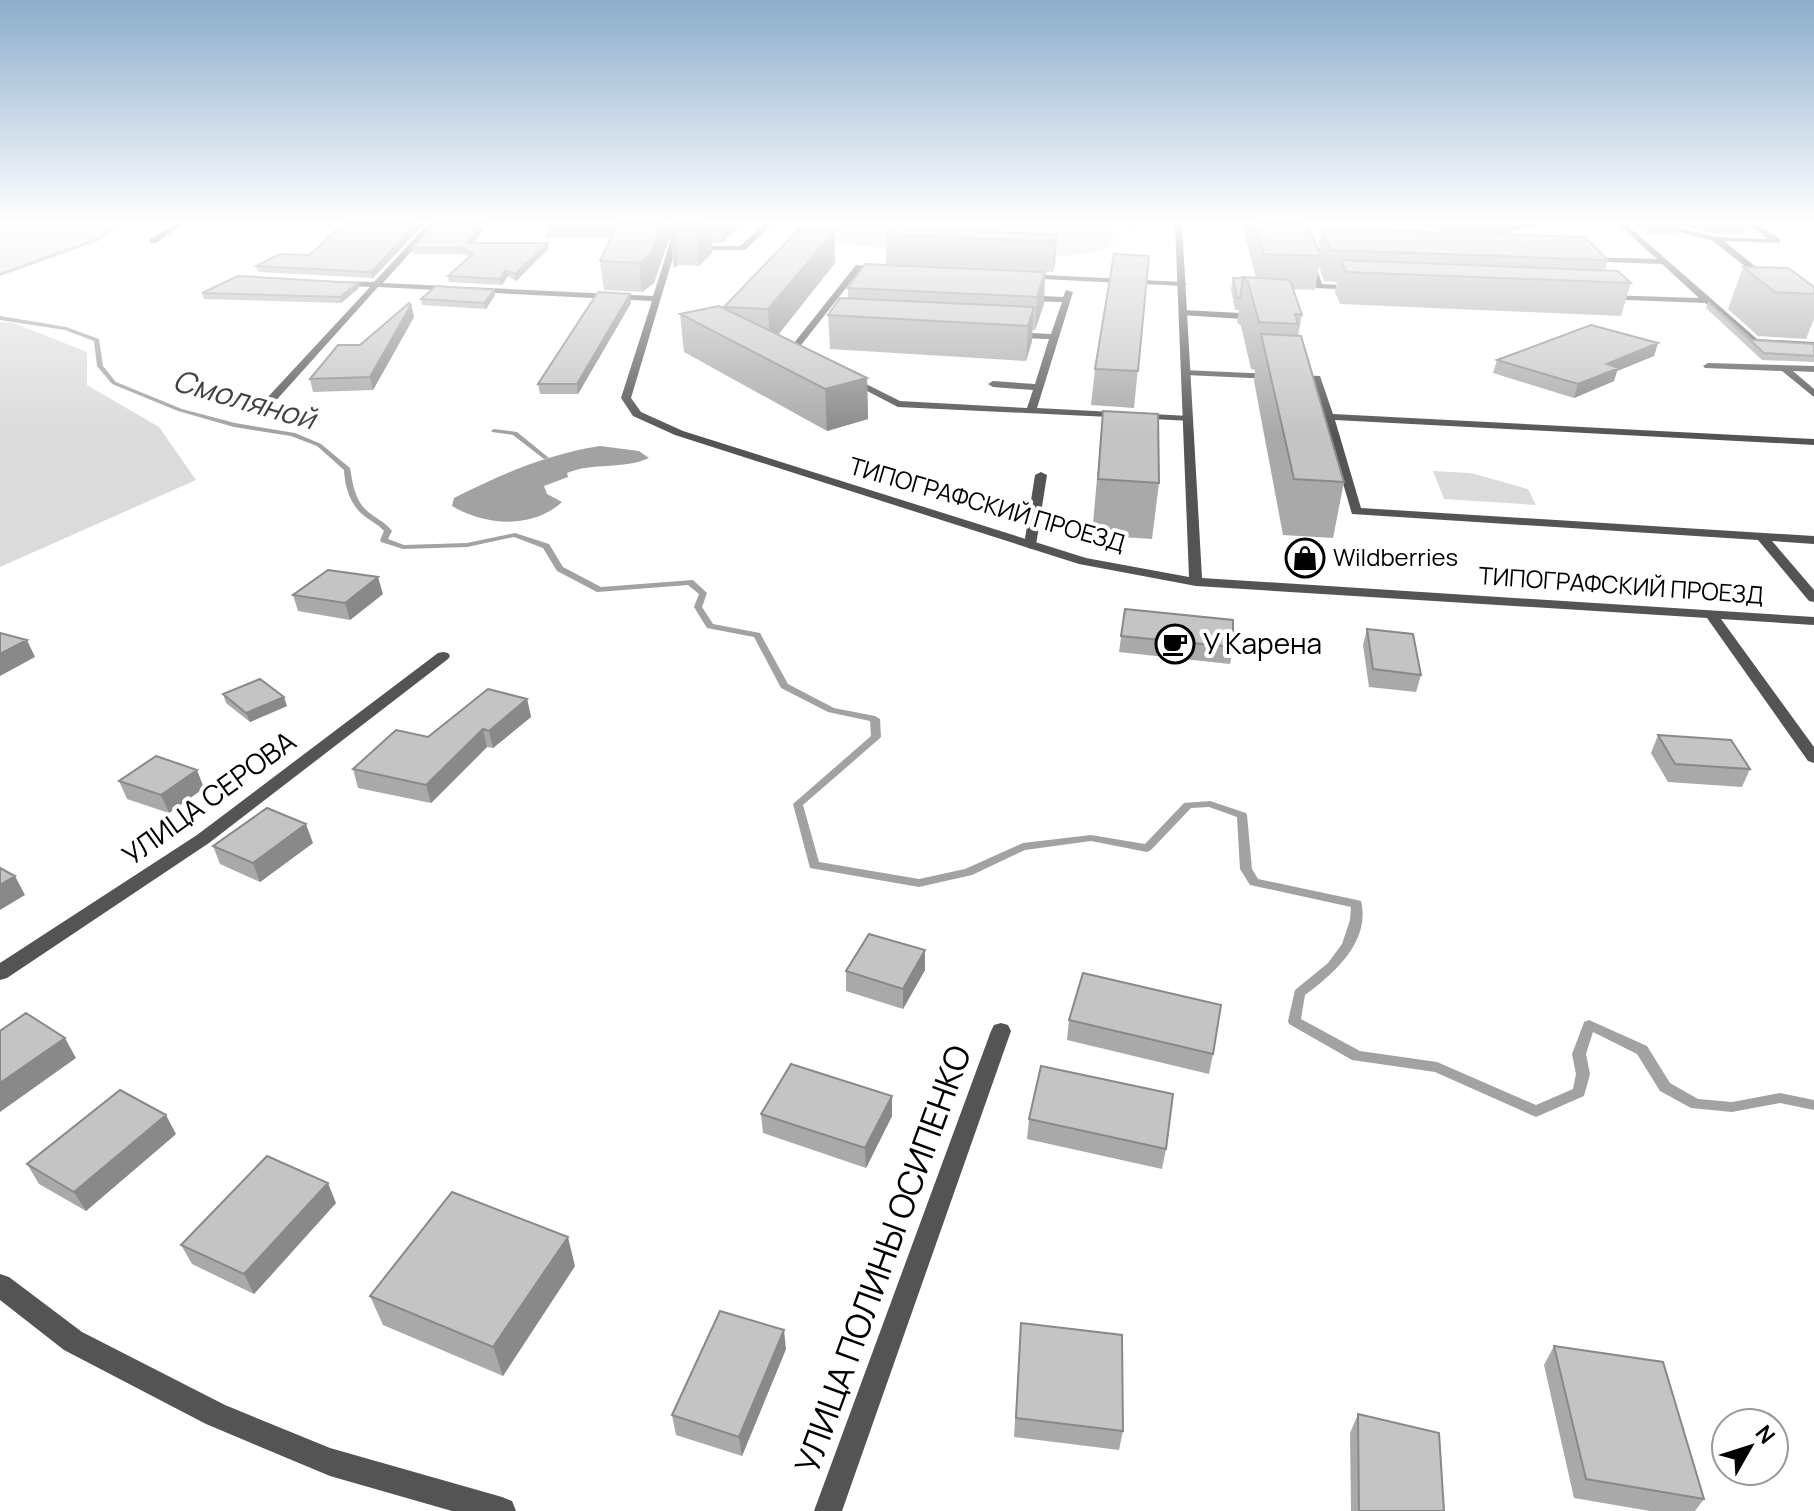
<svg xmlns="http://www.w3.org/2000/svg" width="1814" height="1511" viewBox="0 0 1814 1511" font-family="Manrope,sans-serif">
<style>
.green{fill:#dbdbdb}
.water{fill:#a2a2a2}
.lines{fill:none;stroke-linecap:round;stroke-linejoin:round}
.stream{fill:#a2a2a2;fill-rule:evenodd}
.service{fill:#545454;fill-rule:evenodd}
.minor{fill:#545454;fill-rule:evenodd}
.wall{fill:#a9a9a9}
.shaded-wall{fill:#898989}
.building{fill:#c4c4c4;stroke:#898989;stroke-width:2}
.labels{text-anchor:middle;stroke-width:8;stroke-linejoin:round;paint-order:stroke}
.far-street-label{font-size:24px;fill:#000;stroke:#fff}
.far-poi-label{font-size:24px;fill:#000;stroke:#fff;text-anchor:start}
.poi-label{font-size:28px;fill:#000;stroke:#fff;text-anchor:start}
.street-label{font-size:28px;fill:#000;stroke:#fff}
.water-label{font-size:30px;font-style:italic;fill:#434343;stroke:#fff}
.near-street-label{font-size:34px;fill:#000;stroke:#fff}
</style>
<rect width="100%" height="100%" fill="#fff"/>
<path class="green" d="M0,224H111L114,227L93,240L0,273Z
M818,224H1137L1136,228L1096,226L1111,232L1116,241C1106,249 1095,253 1082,254C1042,260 834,254 810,230Z
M0,322L14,323L87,352V385L159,427L196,480L0,567Z
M1433,471L1471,473L1528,489L1536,505L1444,499Z"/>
<path class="water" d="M600,446L639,451L649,458C623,470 593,462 567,473L568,477L544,486L547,494L562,502C533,529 485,526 452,506L454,498C501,474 548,454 600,446Z"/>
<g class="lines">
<path class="stream" d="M119,224H124L98,241L0,276V273L94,239Z
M0,316L66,327L99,339L103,366L116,382L182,409L235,423L295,433L321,444L350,468C353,485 355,503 371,514C379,520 386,523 392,531L388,539L404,545L467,543L515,533L549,544L563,567L601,587L693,580L707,593L702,607L713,624L760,633L788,684L834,708L875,716L880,719L881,737L879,739L803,805L819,862L919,879L965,869L1023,843L1091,835L1145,844L1184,803L1210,801L1246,813L1247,815L1252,869L1258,879L1357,900L1361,901C1371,942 1333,974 1305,995L1301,1019L1360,1051L1437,1062L1536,1105L1573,1089L1576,1074L1572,1054L1583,1025L1584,1022L1589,1020L1647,1046L1670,1083L1698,1099L1732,1102L1780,1093L1814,1100V1110L1780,1103L1732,1112L1691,1108L1660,1091L1637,1054L1593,1032L1586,1054L1590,1074L1584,1096L1536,1117L1435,1072L1352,1060L1289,1024L1288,1021L1295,990L1328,963L1342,944L1350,920L1351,907L1250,885L1240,869L1237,817L1209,807L1191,808L1151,850L1147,852L1091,841L1025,850L972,875L919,887L810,868L793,804L871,736L870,721L828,712L781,688L754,637L707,628L694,607L699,594L688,585L597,592L557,571L543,548L514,537L467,547L403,549L381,542L380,540L384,531C379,525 374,523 367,518C351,507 345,489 344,470L317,446L291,436L234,427L178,411L112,384L97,366L94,341L65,330L0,320Z
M494,429L517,432L549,458L544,459L513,435L492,432L491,431Z"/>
<path class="service" d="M1295,224H1302L1322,284L1354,286L1357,290L1316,288Z
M1618,224H1626L1757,339L1814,342V348L1752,344L1705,303L1602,299L1601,297L1605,295L1699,298L1662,264L1582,261L1585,257L1657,259Z
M1651,224H1662L1716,237L1768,239L1748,224H1756L1780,239V243L1724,241L1772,280L1765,282L1713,241Z
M856,265L886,268L882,270L861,269L798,349L806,353V357L790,352V348Z
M1025,274L1183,282L1187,284L1183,286L1022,278Z
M1066,290L1073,292L1037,408L1189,416L1193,417V421L898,407L844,379L852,377L900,401L1027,408L1033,390L993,387L988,384L993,381L1035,384L1049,339L1012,338L1008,335L1012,332L1051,334L1062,302L1023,301L1019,298L1023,295L1063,297Z
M1184,310L1258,314L1262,317L1258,320L1181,315V311Z
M1708,363L1814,366V372L1793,371L1814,389V397L1782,371L1705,368L1703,366Z
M1183,370L1320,376L1333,414L1814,439V445L1335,420L1361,508L1814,536V544L1772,541L1814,590V602L1809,601L1758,540L1352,514L1313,381L1186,375L1183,374Z
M1041,472L1047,475L1036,545L1030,549L1024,545L1035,475Z"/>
<path class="minor" d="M175,224H183L156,243H150V239Z
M428,224H436L383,283L653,296L676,224H683L631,398L641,412L683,431L1086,558L1189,577L1175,224H1182L1202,578L1814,617V625L1721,619L1814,747V763L1808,761L1707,618L1196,586L1079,564L675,435L633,416L621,398L652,301L378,287L262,416H254V412L370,287L339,285L336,281L374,282Z
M765,224H773L745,250H692L688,248L692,246H740Z
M443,652L448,653L450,656L448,659L209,843L7,978L0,980V963L197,835L438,653Z
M1001,1023L1008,1025L1011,1031L842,1511H814L991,1031L994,1025Z
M0,1274L9,1277L82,1332L225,1405L330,1448L502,1497L512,1501L516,1511H452L330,1476L206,1424L64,1350L0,1300Z"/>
</g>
<path class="wall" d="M424,224L373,278L258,272L256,266L310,255Z
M545,224H741L722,243H712V253L699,266L678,265L674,268L670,236L654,283L642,292L604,290L600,261L611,238H547Z
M1242,224H1292L1318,249L1322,228L1451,233L1415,224H1541L1502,234L1608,260L1605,270L1631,283L1621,316L1340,304L1335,292L1337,282L1324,281L1319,266L1315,290L1293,289L1302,315L1298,336L1344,482L1333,538L1283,535L1254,381L1255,370L1251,369L1241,326L1237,322L1239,310H1235L1231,289L1233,278H1256Z
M1635,224H1747L1743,235L1716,234L1681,226L1678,235L1646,233Z
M834,231L835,263L778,335L867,378L868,419L827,431L684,352L680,314L725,308L724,307Z
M886,234L1057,235L1055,265L1053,272L886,264Z
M473,243H548V249L516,281L508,276L502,285L449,282L448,276L469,257L462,254H413L412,248Z
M1149,256L1134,408L1091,405L1095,369Z
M1743,267L1814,287V319L1806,339L1758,336L1728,309Z
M1045,272L1044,304L1035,330H1032V341L1026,361L830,349L828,315L848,298V288Z
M359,288L341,303L204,299L202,293Z
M494,290L495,295L486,309L422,305L421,299Z
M1708,302L1752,340L1814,344V362L1762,360L1706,308Z
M631,303L578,394H540L538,384Z
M411,305L414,317L373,390L313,392L310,379L360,345Z
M1658,343L1654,356L1617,371L1614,381L1574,398L1493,373L1497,360Z
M1103,411L1159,483L1152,539L1092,535Z
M383,594L350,620L298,611L293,595Z
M1125,609L1233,647L1230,664L1119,652Z
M1367,629L1421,675L1416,692L1369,687L1363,645Z
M223,694L287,706L250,722L226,703Z
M527,699L531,717L493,748L487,747L431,803L358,788L353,769L428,737Z
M1658,735L1750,769L1742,787L1668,782L1651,753Z
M119,781L204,788L169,813L127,799Z
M313,843L260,882L220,864L213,846Z
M925,950V970L903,1009L846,991V971Z
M1069,1020L1213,1054L1209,1074L1067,1040Z
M761,1114L892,1116L866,1168L763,1133Z
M1029,1119L1166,1149L1162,1169L1027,1139Z
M176,1134L86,1211L39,1184L27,1164Z
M336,1203L254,1294L192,1264L181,1245Z
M575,1266L503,1376L383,1325L370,1296Z
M1021,1323L1123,1431L1119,1450L1014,1437Z
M1554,1346L1704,1499L1695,1511H1650L1574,1498L1544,1365Z
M786,1349L742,1456L676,1435L672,1415Z
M1358,1414L1444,1511H1351L1350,1433Z"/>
<path class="shaded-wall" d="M417,224H424L373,278L371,272Z
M483,224H489L468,249L467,243Z
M662,224H675L678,265L674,268L670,236L654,283L642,292L639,263Z
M699,224H710L712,253L699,266L696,227Z
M721,224H741L722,243Z
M1485,224H1541L1481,240Z
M834,231L835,263L770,345L768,309Z
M1057,235L1055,265L1053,272L1055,242Z
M548,243V249L516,281L515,274Z
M506,270L508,276L502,285L500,279Z
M1045,272L1044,304L1035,330L1037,297Z
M358,283L359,288L341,303L340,297Z
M494,290L495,295L486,309L484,303Z
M630,294L631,303L578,394L577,384Z
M411,305L414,317L373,390L370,377Z
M1034,307L1032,341L1026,361L1028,326Z
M1658,343L1654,356L1617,371L1614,381L1574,398L1578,384L1607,364Z
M867,378L868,419L827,431L825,389Z
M378,577L383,594L350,620L345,603Z
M27,640L35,657L0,676V654Z
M284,697L287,706L250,722L246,713Z
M527,699L531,717L493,748L489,731Z
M483,729L487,747L431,803L426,785Z
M197,770L204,788L169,813L161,795Z
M306,824L313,843L260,882L253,863Z
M15,876L25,895L0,910V885Z
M925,950V970L903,1009V989Z
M65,1038L76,1058L0,1112V1083Z
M892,1096V1116L866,1168L865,1148Z
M166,1115L176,1134L86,1211L74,1192Z
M328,1183L336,1203L254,1294L244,1274Z
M568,1237L575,1266L503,1376L493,1347Z
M784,1330L786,1349L742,1456L739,1437Z"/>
<path class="building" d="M342,224H417L371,272L256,266L280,254L310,255Z
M434,224H483L467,243H548L515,274L506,270L500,279L448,276L473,254L461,248H412Z
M617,224H662L651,254L639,263L600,261Z
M671,224H699L696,227L674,226L670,229Z
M1255,224H1292L1307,225L1321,256L1264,254Z
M890,227L1057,235L1055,242L886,234Z
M1322,228L1585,237L1608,260L1330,250Z
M798,230L834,231L768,309L724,307Z
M1114,254L1149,256L1138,371L1095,369Z
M1341,260L1618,271L1631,283L1346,272Z
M865,264L1045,272L1037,297L848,288Z
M1743,267L1788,268L1814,287V294L1775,292Z
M238,276L358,283L340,297L202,293Z
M1243,277L1290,280L1302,315L1295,314L1298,324L1259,322L1248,282Z
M1233,278H1243L1240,298H1237Z
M436,286L494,290L484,303L421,299Z
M598,292L630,294L577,384H538Z
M840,298L1034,307L1028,326L828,315Z
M1708,302L1752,340L1814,344V356L1764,353Z
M409,303L411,305L370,377L310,379L338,345H360Z
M719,306L867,378L825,389L680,314Z
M1591,325L1658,343L1607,364L1619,368L1578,384L1497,360Z
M1261,334L1301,336L1344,482L1294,479Z
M1103,411L1158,414L1159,483L1098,479Z
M328,570L378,577L345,603L293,595Z
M1125,609L1233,620V647L1121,636Z
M1367,629L1413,634L1421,675L1373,669Z
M0,633L27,640L0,654Z
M260,679L284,697L246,713L223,694Z
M488,689L527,699L489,731L483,729L426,785L353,769L396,730L428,737Z
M1658,735L1731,740L1750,769L1675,764Z
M156,756L197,770L161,795L119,781Z
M267,808L306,824L253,863L213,846Z
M0,868L15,876L0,885Z
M869,934L925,950L903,989L846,971Z
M1083,973L1221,1005L1213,1054L1069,1020Z
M26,1013L65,1038L0,1083V1031Z
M791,1064L892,1096L865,1148L761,1114Z
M1041,1066L1173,1094L1166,1149L1029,1119Z
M120,1090L166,1115L74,1192L27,1164Z
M267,1156L328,1183L244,1274L181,1245Z
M452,1192L568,1237L493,1347L370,1296Z
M720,1311L784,1330L739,1437L672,1415Z
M1021,1323L1122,1335L1123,1431L1016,1418Z
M1554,1346L1663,1362L1704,1499L1586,1479Z
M1358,1414L1439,1433L1444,1511H1359Z"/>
<linearGradient id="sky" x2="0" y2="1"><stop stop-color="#8cadcc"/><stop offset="0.51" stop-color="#fff"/><stop offset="1" stop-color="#fff" stop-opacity="0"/></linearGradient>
<rect width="1814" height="435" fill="url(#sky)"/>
<defs>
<symbol id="shop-ring" viewBox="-11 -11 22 22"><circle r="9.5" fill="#fff" stroke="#000" stroke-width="1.5"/><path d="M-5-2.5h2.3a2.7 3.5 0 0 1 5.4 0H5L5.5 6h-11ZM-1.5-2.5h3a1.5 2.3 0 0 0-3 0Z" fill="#000"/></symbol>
<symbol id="cafe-ring" viewBox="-11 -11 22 22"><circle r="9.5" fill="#fff" stroke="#000" stroke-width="1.5"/><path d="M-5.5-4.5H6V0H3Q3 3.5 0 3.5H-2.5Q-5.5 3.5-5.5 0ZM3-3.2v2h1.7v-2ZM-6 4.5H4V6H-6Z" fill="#000"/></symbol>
</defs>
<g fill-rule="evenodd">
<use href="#shop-ring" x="1283" y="536" width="44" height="44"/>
<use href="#cafe-ring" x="1153" y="622" width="44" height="44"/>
</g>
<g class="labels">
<g class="far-street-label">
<text transform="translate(987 505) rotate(16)" y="8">ТИПОГРАФСКИЙ ПРОЕЗД</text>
<text transform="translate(1621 586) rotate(4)" y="8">ТИПОГРАФСКИЙ ПРОЕЗД</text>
</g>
<g class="far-poi-label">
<text x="1333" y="566">Wildberries</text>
</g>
<g class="poi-label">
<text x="1203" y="654">У Карена</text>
</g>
<g class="street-label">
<text transform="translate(209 798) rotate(-36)" y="10">УЛИЦА СЕРОВА</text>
</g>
<g class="water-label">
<text transform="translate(244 400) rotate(16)" y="10">Смоляной</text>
</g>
<g class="near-street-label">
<text transform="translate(883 1259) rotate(-70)" y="12">УЛИЦА ПОЛИНЫ ОСИПЕНКО</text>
</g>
</g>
<g transform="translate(1750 1447) rotate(51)"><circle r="38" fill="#ffffff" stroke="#999999" stroke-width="2"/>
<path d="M0-6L14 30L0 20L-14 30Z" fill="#000000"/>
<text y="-12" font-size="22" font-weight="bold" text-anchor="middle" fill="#000000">N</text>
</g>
</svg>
